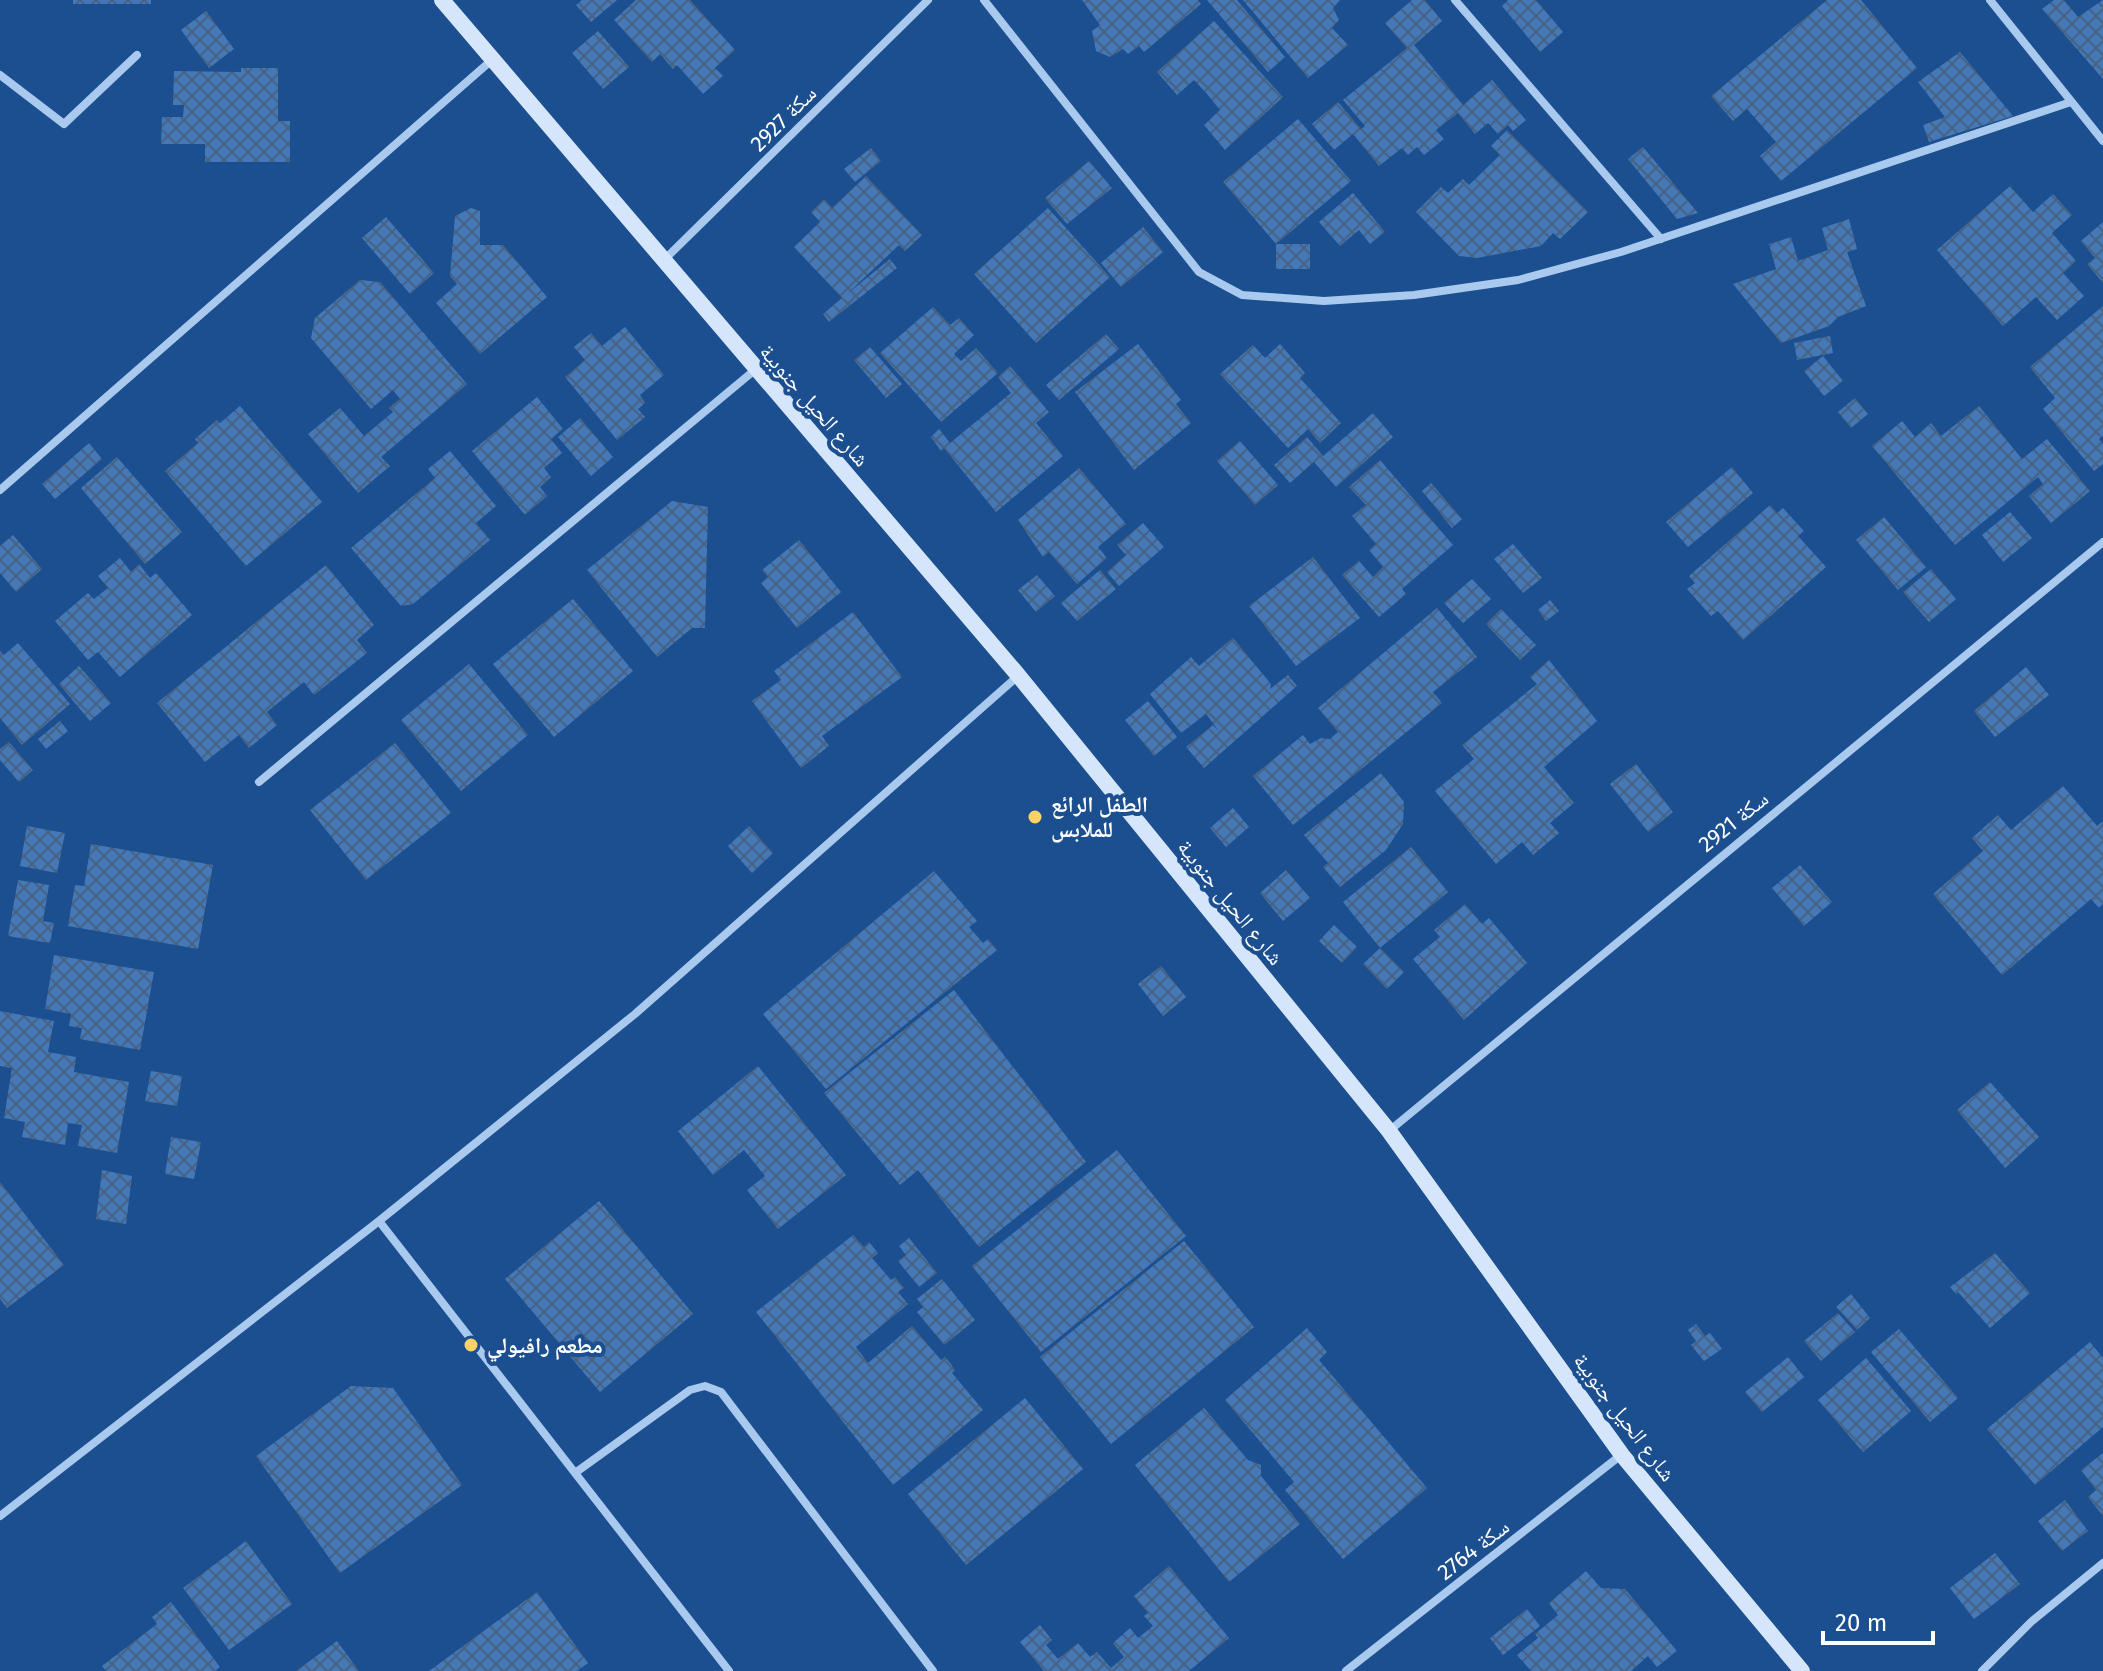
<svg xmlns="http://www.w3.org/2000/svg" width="2103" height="1671" viewBox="0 0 2103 1671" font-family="'Fira Sans','Noto Naskh Arabic',sans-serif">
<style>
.building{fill:url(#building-cross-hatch)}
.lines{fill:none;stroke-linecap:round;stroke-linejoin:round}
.street{stroke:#a9c9ee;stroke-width:8}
.secondary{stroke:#d6e6fa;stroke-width:16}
.poi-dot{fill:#ffd166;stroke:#1b4f8f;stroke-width:3}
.labels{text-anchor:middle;stroke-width:8;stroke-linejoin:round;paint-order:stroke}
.street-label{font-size:22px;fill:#fff;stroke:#1b4f8f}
.poi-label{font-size:22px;font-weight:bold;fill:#fff;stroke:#1b4f8f;text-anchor:start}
</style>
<defs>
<pattern id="building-cross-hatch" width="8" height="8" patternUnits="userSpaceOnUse" patternTransform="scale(2)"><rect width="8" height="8" fill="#4478b7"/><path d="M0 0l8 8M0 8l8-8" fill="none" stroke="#486282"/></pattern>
</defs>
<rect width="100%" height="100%" fill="#1b4f8f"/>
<path class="building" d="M73,0H151V4H73Z
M582,0H617L591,22L576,5Z
M636,0H690L735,50L715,68L723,76L703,94L677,65L673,69L660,54L652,62L614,20Z
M1082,0H1198L1201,4L1144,52L1139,46L1128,54L1123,49L1110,57L1096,51L1092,31L1100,25Z
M1207,0H1237L1285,57L1268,72Z
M1243,0H1340L1333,8L1339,20L1332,28L1348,45L1308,78Z
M1412,0H1425L1442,21L1414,45L1463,105L1492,80L1526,120L1513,131L1508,125L1498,134L1488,123L1475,134L1458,113L1436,130L1444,139L1424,155L1417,147L1408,155L1402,148L1379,166L1353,134L1334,150L1312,124L1338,102L1361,129L1365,126L1343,100L1407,48L1385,23Z
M1508,0H1536L1563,32L1540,52L1502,6Z
M1827,0H1861L1917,68L1781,181L1760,156L1776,142L1747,109L1733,121L1711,96Z
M2054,0H2064L2078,17L2103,0V79L2042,9Z
M206,11L234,49L209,68L181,30Z
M1214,21L1283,97L1225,150L1204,125L1220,110L1207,94L1194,80L1177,95L1157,72Z
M598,31L629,67L603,89L572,53Z
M1960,52L2013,116L1929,142L1923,125L1945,117L1918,82Z
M241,68H278V121H290V162H205V144H161L162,117H183L184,105H173L174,71L241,72Z
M1298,119L1351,181L1276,244L1223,182Z
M1507,130L1588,212L1560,239L1553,233L1541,246L1477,258L1459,256L1416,212L1441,187L1448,193L1463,179L1469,185L1500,155L1491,146Z
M1643,147L1698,213L1677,219L1628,159Z
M871,148L881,161L855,182L844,169Z
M1089,161L1112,188L1067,224L1045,198Z
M866,176L922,235L905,251L899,245L847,294L890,259L897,268L829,322L823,314L842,298L794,247L820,222L811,212L824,199L832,208Z
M2010,186L2033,212L2053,194L2072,215L2052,233L2076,261L2063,273L2084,296L2057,320L2036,297L2003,326L1937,250Z
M1353,193L1385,232L1370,244L1359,230L1340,246L1319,222Z
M471,208L480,211V245H503L547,297L480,354L436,303L457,284L450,276L455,216Z
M1048,208L1110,277L1036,343L974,274Z
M386,217L434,273L410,294L362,238Z
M1849,219L1857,249L1847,252L1866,306L1838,317L1829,326L1781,343L1733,284L1776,269L1769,244L1791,237L1798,261L1828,250L1822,228Z
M2103,222V283L2087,264L2095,258L2081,241Z
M1143,227L1163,252L1121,287L1101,263Z
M1276,244H1310V269H1276Z
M360,280L380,282L467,384L381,457L390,466L358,493L308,434L340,408L364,436L393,412L389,408L400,399L393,390L371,409L311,338L315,318Z
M2103,306V436L2099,439L2103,444V464L2094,471L2043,409L2055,398L2030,367Z
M933,307L950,325L959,318L974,335L954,354L961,361L976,348L998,373L941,422L880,353Z
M625,327L664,375L640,395L645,403L638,409L645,417L617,440L565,377L585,360L574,347L591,333L602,346Z
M1106,334L1119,349L1059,400L1046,385Z
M1830,336L1833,353L1797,360L1794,343Z
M1138,344L1181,400L1176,404L1191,423L1134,470L1075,392Z
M1280,344L1305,373L1300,378L1341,423L1320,443L1308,429L1288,448L1220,374L1253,345L1265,358Z
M870,347L902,384L886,398L854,360Z
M1823,356L1843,381L1824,396L1804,371Z
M1010,366L1049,412L1036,423L1063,456L996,512L944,448L941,451L931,437L939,429L950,443L1011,393L998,377Z
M537,397L563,429L551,439L562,453L544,468L551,477L540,487L547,496L525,515L472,451Z
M1855,398L1868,414L1851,428L1838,412Z
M240,406L322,502L246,566L165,471L198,443L195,439L217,420L220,423Z
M1979,406L2022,459L2047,439L2090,491L2051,523L2029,496L2043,484L2038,477L1955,545L1872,446L1902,421L1915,437L1931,423L1941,436Z
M1373,413L1393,437L1336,487L1314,462L1290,483L1274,465L1307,437L1323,456Z
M580,418L613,457L591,476L558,437Z
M1240,441L1278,485L1255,505L1217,461Z
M89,443L102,459L55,499L42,484Z
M450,451L496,506L476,523L490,540L413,604L401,606L351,548L435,478L428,469Z
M117,457L182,532L145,564L81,488Z
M1380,460L1453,545L1402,589L1406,594L1379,617L1342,575L1359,561L1373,577L1383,567L1369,550L1376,544L1352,516L1366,505L1349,487Z
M1732,467L1753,493L1688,547L1666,522Z
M1079,468L1126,524L1098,547L1107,558L1077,584L1049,552L1043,557L1018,520Z
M1431,483L1462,519L1452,528L1422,491Z
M672,501L708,507L705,628H692L657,657L587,570Z
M1770,505L1777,513L1783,508L1804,531L1798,536L1826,567L1743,640L1718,611L1711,616L1687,589L1695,583L1689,576Z
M2010,512L2032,538L2003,562L1982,535Z
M1884,517L1926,567L1898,590L1856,540Z
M1143,523L1164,547L1119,586L1107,572L1126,555L1117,545Z
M13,535L42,569L16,592L0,573V546Z
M799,540L841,592L797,628L761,583L768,577L762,570Z
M1513,544L1542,578L1523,593L1494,559Z
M1313,557L1360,618L1296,666L1249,606Z
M120,558L131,572L139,564L150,578L156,573L192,615L120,677L98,652L88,660L55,621L88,593L94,599L108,588L98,576Z
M326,565L374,625L357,640L367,653L314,695L304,682L267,712L277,725L249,748L239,735L205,762L157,703Z
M1931,569L1956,599L1929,622L1903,592Z
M1100,570L1116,589L1077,621L1061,603Z
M1037,575L1055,596L1036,612L1018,590Z
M1472,579L1491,599L1463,623L1444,603Z
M573,599L633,671L554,737L493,664Z
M1550,600L1559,611L1546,621L1538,610Z
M1437,608L1477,657L1433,692L1442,703L1293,825L1253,776L1303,735L1310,744L1321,738L1330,739L1338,732L1318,708Z
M1501,609L1536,645L1520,660L1486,624Z
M853,612L902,677L822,736L829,746L801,768L752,701L781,680L774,671Z
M1233,638L1271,684L1270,689L1288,675L1297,686L1204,768L1186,747L1213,725L1219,731L1206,714L1181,733L1150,694L1191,657L1199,666Z
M18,643L70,704L22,745L0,718V651L4,655Z
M1549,660L1597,721L1544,767L1574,803L1550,823L1559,833L1533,855L1522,842L1496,864L1435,791L1474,759L1462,745L1537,684L1530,677Z
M469,664L528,735L461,791L401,720Z
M79,666L111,703L90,721L59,684Z
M2026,667L2049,695L1995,737L1974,711Z
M1148,701L1177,737L1154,756L1125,720Z
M60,721L68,731L46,749L38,739Z
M9,742L33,770L19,782L0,760V749Z
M395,743L451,813L366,880L310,810Z
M1636,764L1673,812L1648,832L1610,784Z
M1381,773L1404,802L1403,824L1386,850L1340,887L1323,867L1328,863L1304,835Z
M2063,786L2097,826L2103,821V904L2099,908L2091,899L2002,975L1933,894L1983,851L1972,838L1998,815L2011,830Z
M1233,808L1249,827L1226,847L1210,828Z
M27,826L65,833L57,873L20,866Z
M749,826L773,853L752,873L728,846Z
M91,844L213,865L198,949L68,926L75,885L84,886Z
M1411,847L1448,892L1380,948L1343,902Z
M1800,865L1832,902L1804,926L1772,888Z
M1286,870L1310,898L1283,921L1260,893Z
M934,871L977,921L969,927L983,943L988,939L997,950L826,1089L763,1014Z
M18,880L49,885L43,921L54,923L50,943L8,936Z
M1465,904L1482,924L1489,918L1527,963L1464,1020L1413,959L1440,937L1434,930Z
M1334,925L1357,947L1342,963L1319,941Z
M1380,948L1404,972L1387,989L1363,964Z
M54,955L154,972L140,1050L80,1039L82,1028L69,1026L71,1014L45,1009Z
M1161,966L1186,997L1163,1016L1138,984Z
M954,990L1086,1162L979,1247L918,1170L900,1185L824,1093Z
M0,1011L54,1021L48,1052L76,1057L74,1072L129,1082L117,1153L78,1146L82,1125L68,1123L65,1145L22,1137L25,1122L4,1118L12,1068L0,1066Z
M758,1066L846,1175L778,1229L747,1190L765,1176L744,1150L713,1175L678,1131Z
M151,1071L182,1076L177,1106L145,1101Z
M1990,1082L2039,1137L2005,1168L1957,1110Z
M171,1137L201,1142L194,1179L165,1174Z
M1117,1150L1186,1236L1041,1352L972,1266Z
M102,1170L132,1176L126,1224L96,1219Z
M0,1182L64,1265L7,1308L0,1299Z
M599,1201L693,1314L600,1392L505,1279Z
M853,1235L864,1247L869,1242L878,1253L872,1258L891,1280L895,1277L904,1288L898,1292L908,1304L856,1347L868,1363L912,1326L941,1360L945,1357L951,1364L955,1370L952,1373L983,1410L893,1485L756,1312Z
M909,1238L937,1273L919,1287L898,1261L906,1255L899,1246Z
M1184,1241L1254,1327L1111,1444L1040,1357Z
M1995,1253L2030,1293L1990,1328L1958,1292L1956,1294L1950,1287Z
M942,1279L975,1320L944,1345L917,1312L923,1307L917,1299Z
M1851,1294L1870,1318L1857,1330L1836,1307Z
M1838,1313L1855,1332L1821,1361L1804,1341Z
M1696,1324L1705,1336L1710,1333L1722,1349L1704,1361L1691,1345L1696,1341L1688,1330Z
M1307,1328L1327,1352L1319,1360L1427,1488L1343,1559L1285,1490L1294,1482L1225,1400Z
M1899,1329L1958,1398L1930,1422L1871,1352Z
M2090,1342L2103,1358V1427L2035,1485L1987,1429Z
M1788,1357L1804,1377L1762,1412L1745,1392Z
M1866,1358L1911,1411L1863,1452L1818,1400Z
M351,1386L393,1388L462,1485L340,1573L256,1456Z
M1025,1398L1083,1469L966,1565L908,1494Z
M1204,1408L1248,1460L1261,1465V1476L1300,1524L1229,1582L1135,1465Z
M2103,1453V1516L2088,1497L2096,1490L2081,1470Z
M2065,1500L2088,1531L2062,1551L2038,1521Z
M246,1541L292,1604L229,1650L183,1588Z
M1995,1553L2020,1584L1974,1619L1950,1588Z
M1169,1566L1229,1638L1189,1671H1044L1020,1642L1040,1625L1052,1640L1046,1645L1058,1659L1078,1643L1090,1657L1097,1652L1111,1668L1124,1657L1113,1643L1130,1628L1138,1638L1153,1626L1144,1616L1148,1613L1134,1596Z
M1586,1571L1601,1588L1625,1589L1677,1651L1657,1667L1648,1656L1631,1671H1531L1517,1655L1538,1638L1535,1634L1558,1615L1549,1603Z
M537,1592L588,1663L577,1671H429Z
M171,1602L220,1667L215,1671H106L102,1666L157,1624L152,1617Z
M1527,1609L1540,1626L1503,1655L1490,1638Z
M337,1641L359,1671H296Z"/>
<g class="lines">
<path class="street" d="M984,0L1199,272L1242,295L1324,301L1414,295L1518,280L1621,252L2071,102
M1455,0L1661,239
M1990,0L2103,141
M0,75L64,124L137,55
M663,261L928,0
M0,490L493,59
M259,782L756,369
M1389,1131L2103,542
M379,1221L729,1671
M575,1473L690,1390L705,1386L721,1392L933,1671
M0,1516L379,1221L635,1014L1018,676
M1346,1671L1621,1455
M1982,1671L2031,1622L2103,1563"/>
<path class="secondary" d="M442,0L1018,675L1389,1131L1622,1455L1802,1671"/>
</g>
<g class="poi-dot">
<circle cx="1035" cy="817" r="8"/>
<circle cx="471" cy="1345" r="8"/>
</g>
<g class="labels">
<g class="street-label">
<text transform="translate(783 118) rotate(-45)" y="8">سكة 2927</text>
<text transform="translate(815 405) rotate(49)" y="8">شارع الحيل جنوبية</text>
<text transform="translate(1733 821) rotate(-39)" y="8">سكة 2921</text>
<text transform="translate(1231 902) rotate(51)" y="8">شارع الحيل جنوبية</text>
<text transform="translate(1625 1417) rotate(53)" y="8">شارع الحيل جنوبية</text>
<text transform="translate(1473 1549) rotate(-38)" y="8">سكة 2764</text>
</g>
<g class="poi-label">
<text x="1051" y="812">الطفل الرائع<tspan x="1051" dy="25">للملابس</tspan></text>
<text x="487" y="1353">مطعم رافيولي</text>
</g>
</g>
<path d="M1823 1631v12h110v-12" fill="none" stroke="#ffffff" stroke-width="4"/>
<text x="1835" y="1631" font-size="24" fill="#ffffff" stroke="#1b4f8f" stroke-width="6" paint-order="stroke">20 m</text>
</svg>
